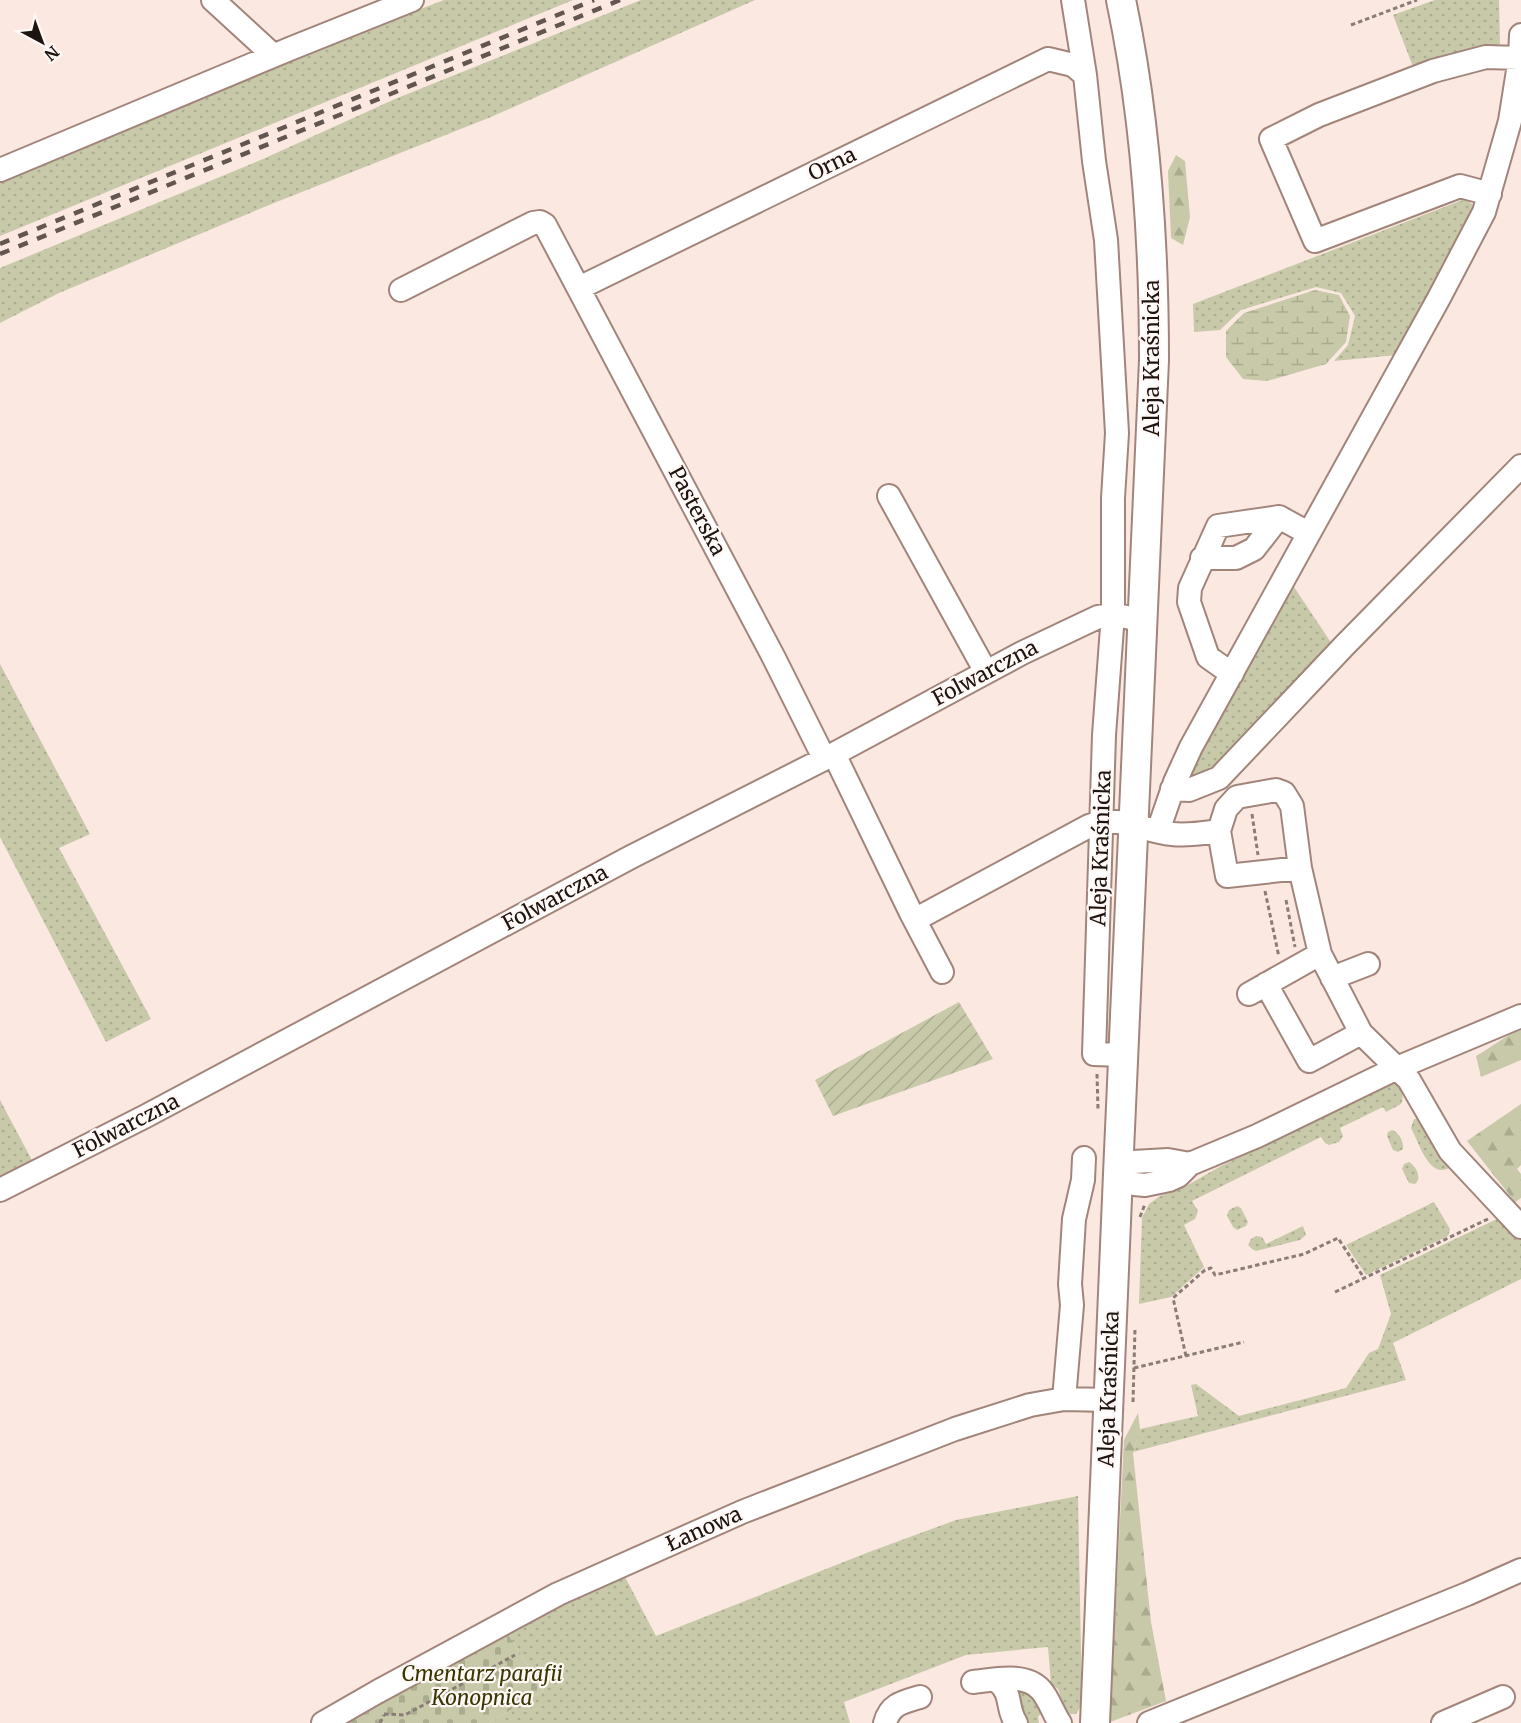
<svg xmlns="http://www.w3.org/2000/svg" width="1521" height="1723" viewBox="0 0 1521 1723" font-family="Merriweather,serif">
<style>
.grass{fill:url(#grass-dots)}
.forest{fill:url(#forest-firs)}
.wetland{fill:url(#wetland-marsh)}
.cemetery{fill:url(#cemetery-stones)}
.garden{fill:url(#garden-furrows)}
.lines{fill:none;stroke-linecap:round;stroke-linejoin:round}
.minor-casing{stroke:#a2857a;stroke-width:26}
.major-casing{stroke:#a2857a;stroke-width:32}
.path{stroke:#8a7c76;stroke-width:3;stroke-dasharray:4.5 3;stroke-linecap:butt}
.minor{stroke:#fff;stroke-width:22}
.major{stroke:#fff;stroke-width:28}
.rail{stroke:#635651;stroke-width:4.5;stroke-dasharray:10 10;stroke-linecap:butt}
.labels{text-anchor:middle;stroke-width:4.5;stroke-linejoin:round;paint-order:stroke}
.street-label{font-size:21px;fill:#1d130f;stroke:#fff8f6}
.park-label{font-size:21px;font-style:italic;fill:#373700;stroke:#fff8f6}
</style>
<defs>
<pattern id="grass-dots" width="8" height="8" patternUnits="userSpaceOnUse" patternTransform="scale(1.5)"><rect width="8" height="8" fill="#c7c9a9"/><path d="M2 2h.1M6 6h.1" fill="none" stroke="#aaac90" stroke-width="1.8" stroke-linecap="round"/></pattern>
<pattern id="forest-firs" width="22" height="20" patternUnits="userSpaceOnUse" patternTransform="scale(1.5)"><rect width="22" height="20" fill="#c7c9a9"/><path d="M5 1l3.5 6h-7zM16 11l3.5 6h-7z" fill="#aaac90"/></pattern>
<pattern id="wetland-marsh" width="20" height="14" patternUnits="userSpaceOnUse" patternTransform="scale(1.5)"><rect width="20" height="14" fill="#c7c9a9"/><path d="M1 5h8M5 5V1M11 12h8M15 12V8" fill="none" stroke="#aaac90"/></pattern>
<pattern id="cemetery-stones" width="16" height="16" patternUnits="userSpaceOnUse" patternTransform="scale(1.5)"><rect width="16" height="16" fill="#c7c9a9"/><path d="M2 7V4a2 2 0 0 1 4 0v3zM10 15v-3a2 2 0 0 1 4 0v3z" fill="#aaac90"/></pattern>
<pattern id="garden-furrows" width="10" height="10" patternUnits="userSpaceOnUse" patternTransform="scale(1.5)"><rect width="10" height="10" fill="#c7c9a9"/><path d="M-1 1l2-2M0 10L10 0M9 11l2-2" fill="none" stroke="#aaac90"/></pattern>
</defs>
<rect width="100%" height="100%" fill="#fbe8e1"/>
<path class="grass" d="M444,0H573L0,236V181L356,34Z
M641,0H755L491,117L274,203L59,293L0,323V268L263,159L395,99Z
M1435,0H1499L1500,44L1470,50L1415,72L1393,15Z
M1465,199L1473,205L1432,298L1397,355L1334,361L1348,345L1355,316L1341,293L1316,287L1241,310L1220,330L1194,332L1193,304Z
M1292,584L1334,647L1229,762L1194,776L1192,774V767Z
M0,664L90,834L59,848L151,1019L106,1042L0,837Z
M1394,1082C1401,1085 1405,1097 1401,1104L1386,1112L1383,1107L1340,1128L1343,1136L1339,1142L1329,1145L1325,1143L1321,1137L1192,1201L1198,1211L1195,1219L1184,1225L1204,1267L1171,1297L1139,1304L1142,1218L1149,1204L1160,1196L1186,1186L1221,1166Z
M0,1100L35,1166L0,1185Z
M1414,1119H1419L1451,1167C1429,1181 1419,1142 1411,1128Z
M1392,1130C1399,1132 1404,1142 1403,1149L1398,1152L1393,1150L1387,1136L1388,1132Z
M1409,1162C1417,1167 1422,1178 1415,1184L1409,1183L1402,1169L1404,1164Z
M1434,1202L1450,1229L1448,1236L1366,1275L1346,1245Z
M1237,1206L1241,1208L1248,1222L1246,1226L1237,1230L1233,1227L1227,1216L1229,1210Z
M1499,1218L1521,1240V1279L1393,1343L1406,1380L1133,1452L1140,1429L1198,1416L1191,1385L1196,1384L1239,1416L1346,1388L1369,1353L1378,1349L1391,1314L1380,1275Z
M1303,1226L1306,1235L1300,1240L1256,1251L1252,1249L1248,1245L1251,1239L1256,1236L1262,1237L1266,1244Z
M1078,1496L1082,1704L1076,1714H1070L1066,1710L1058,1689L1051,1684L1048,1647L966,1655L844,1702L850,1723H489L544,1690L507,1633L624,1575L656,1636L869,1552L956,1520Z
M1023,1691C1033,1695 1038,1703 1041,1713L1038,1717L1039,1723H1023L1018,1695Z"/>
<path class="forest" d="M1176,155L1185,161L1190,217L1183,245L1171,238L1168,171Z
M1521,1030V1060L1481,1077L1476,1056C1491,1048 1505,1035 1521,1030Z
M1521,1104V1165L1517,1169L1521,1174V1198L1515,1202L1467,1141Z
M1138,1413L1140,1429L1133,1453L1151,1622L1166,1701L1110,1722L1124,1440Z"/>
<path class="wetland" d="M1315,290L1339,295L1350,316L1346,342L1326,364L1267,381L1243,379L1226,357V331L1244,313Z"/>
<path class="cemetery" d="M507,1633L544,1690L489,1723H344Z"/>
<path class="garden" d="M959,1002L993,1059L833,1116L815,1080Z"/>
<g class="lines">
<defs>
<path id="minor" d="M213,0L273,55
M1073,0L1085,75L1094,161L1106,240L1117,433L1113,498V614L1104,735L1094,1054L1123,1055
M0,170L292,48L412,0
M1490,194L1460,186L1315,241L1271,139L1319,115L1433,71L1486,57L1520,58
M579,288L1048,59L1073,65L1085,75
M401,290L533,223L540,222L545,225L774,658L824,758
M889,496L986,672
M1202,558H1236L1254,549L1279,517
M1232,674L1208,657L1189,602L1190,588L1218,526L1279,517L1308,533
M834,754L912,915L920,917L1089,826C1121,814 1141,831 1172,834C1188,836 1204,833 1219,831
M1172,789L1189,790L1219,778L1345,645L1521,466
M1158,831L1175,782L1191,747L1439,298L1484,212L1510,121L1520,58L1521,35
M1300,868L1227,876L1219,831L1226,809L1237,797L1276,790L1284,793L1292,806L1300,868L1320,954L1361,1033L1409,1080L1450,1151L1521,1227
M912,915L942,972
M1332,978L1368,964
M1266,984L1309,1061L1361,1033
M1249,994L1320,954
M1190,1164L1168,1160L1133,1162L1118,1174L1134,1184L1145,1185L1169,1180L1178,1176L1190,1164L1257,1136L1397,1068L1521,1016
M0,1190L146,1116L631,857L834,754L1022,653L1098,617L1113,614L1144,621
M1064,1399L1072,1305L1070,1284L1074,1219L1083,1180L1084,1158
M996,1680C1014,1694 1005,1706 1016,1723
M973,1682C994,1680 1025,1672 1041,1690C1049,1699 1053,1713 1060,1723
M323,1723L377,1692L558,1594L742,1512L955,1429L1030,1405L1064,1399L1109,1400
M885,1723C890,1704 903,1702 920,1697
M1149,1723L1467,1594L1521,1570
M1443,1723L1503,1697"/>
<path id="major" d="M1095,1723L1118,1174L1154,360C1154,239 1146,118 1121,0"/>
</defs>
<use href="#minor" class="minor-casing"/>
<use href="#major" class="major-casing"/>
<path class="path" d="M1351,25L1417,0
M1252,814L1258,855
M1265,891L1279,957
M1286,900L1295,947
M1097,1074L1098,1109
M1140,1217L1145,1204
M1335,1292L1488,1219
M1186,1356L1173,1298L1205,1270L1211,1268L1215,1275L1304,1254L1338,1238L1364,1278
M1134,1368L1244,1342
M1133,1402L1135,1328
M384,1714L405,1715L515,1655
M380,1723L384,1715"/>
<use href="#minor" class="minor"/>
<use href="#major" class="major"/>
<path class="rail" d="M0,244L594,0
M0,254L620,0"/>
</g>
<g class="labels">
<g class="street-label">
<text transform="translate(832 164) rotate(-26)" y="7">Orna</text>
<text transform="translate(1152 358) rotate(-90)" y="7">Aleja Kraśnicka</text>
<text transform="translate(697 511) rotate(62)" y="7">Pasterska</text>
<text transform="translate(985 673) rotate(-28)" y="7">Folwarczna</text>
<text transform="translate(1101 848) rotate(-88)" y="7">Aleja Kraśnicka</text>
<text transform="translate(555 898) rotate(-28)" y="7">Folwarczna</text>
<text transform="translate(126 1126) rotate(-27)" y="7">Folwarczna</text>
<text transform="translate(1109 1389) rotate(-88)" y="7">Aleja Kraśnicka</text>
<text transform="translate(704 1529) rotate(-24)" y="7">Łanowa</text>
</g>
<g class="park-label">
<text x="482" y="1681">Cmentarz parafii<tspan x="482" dy="24">Konopnica</tspan></text>
</g>
</g>
<g transform="translate(42 42) rotate(139)" stroke="#fff8f6" stroke-width="4.5" paint-order="stroke">
<path d="M0-4.5L10 22L0 15L-10 22Z" fill="#1d130f"/>
<text y="-9" font-size="16" font-weight="bold" text-anchor="middle" fill="#1d130f">N</text>
</g>
</svg>
